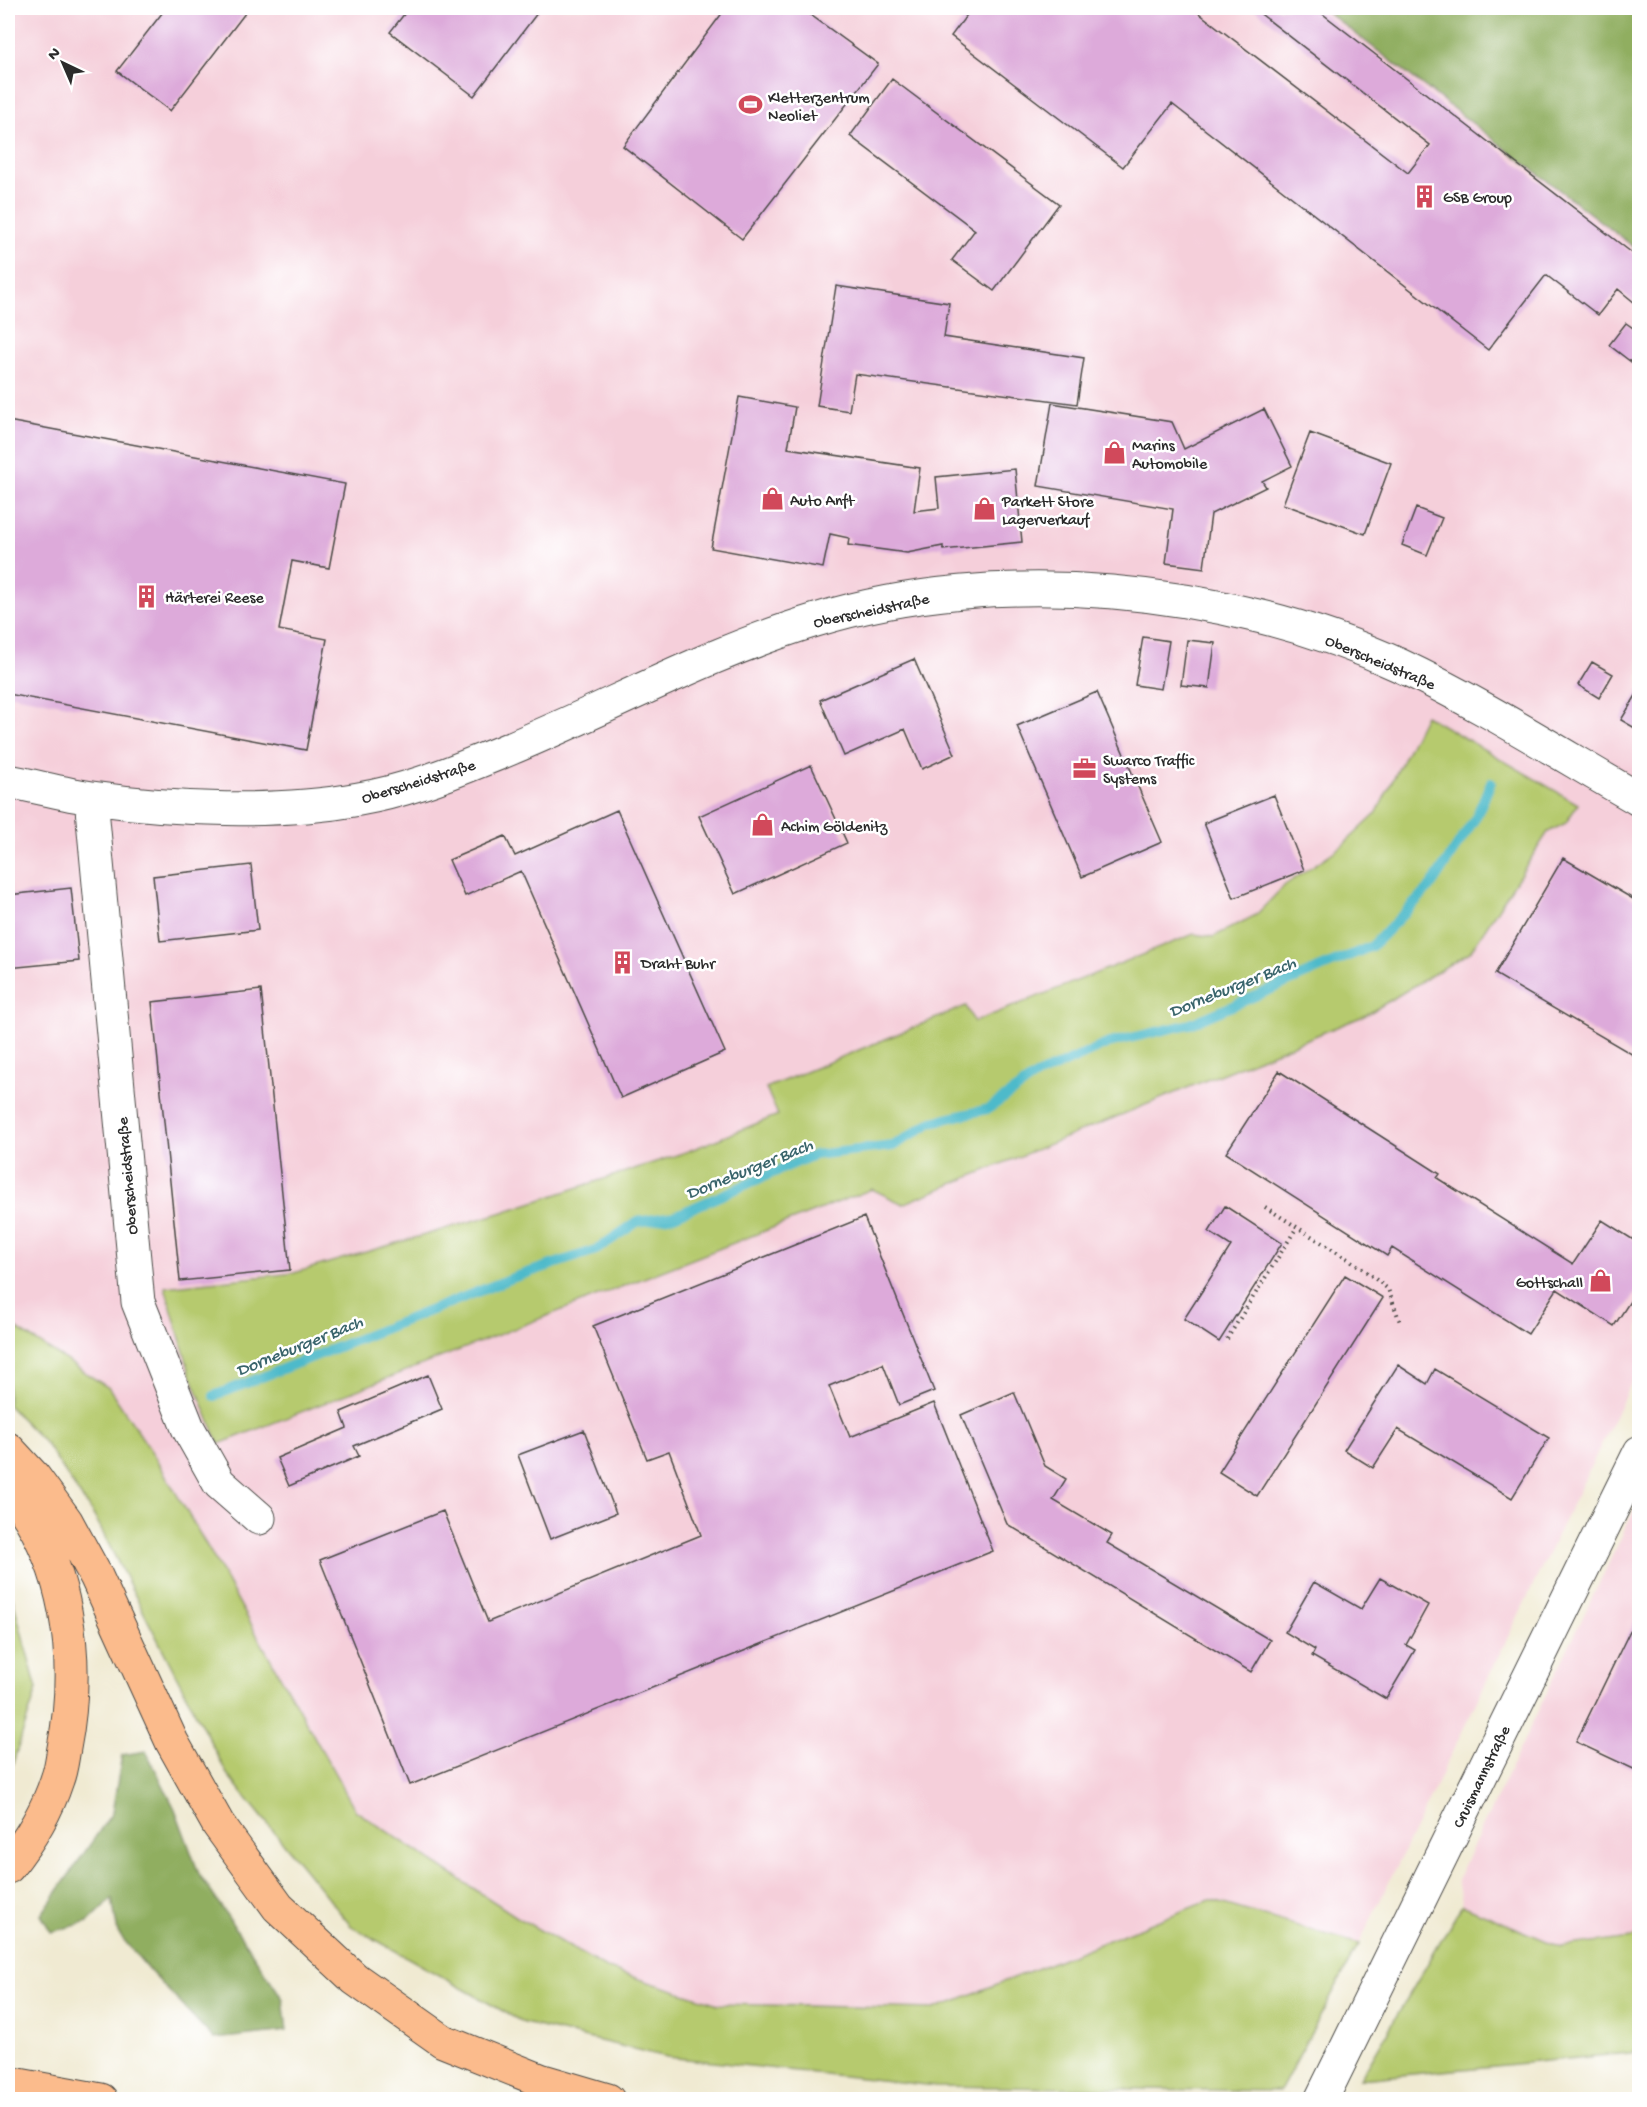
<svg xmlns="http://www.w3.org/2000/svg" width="1647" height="2107" viewBox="0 0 1647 2107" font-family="'Gochi Hand',sans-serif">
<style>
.built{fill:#f5cfda}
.green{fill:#b6ca6e;stroke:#707a4c;stroke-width:1.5}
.forest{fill:#90ae61;stroke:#5e6c46;stroke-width:1.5}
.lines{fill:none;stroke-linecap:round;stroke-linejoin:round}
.stream{stroke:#4ebaca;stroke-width:10}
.building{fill:#ddaada}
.minor-casing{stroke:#494844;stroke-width:35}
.tertiary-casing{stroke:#494844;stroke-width:35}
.motorway-casing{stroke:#494844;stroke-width:35}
.path{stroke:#494844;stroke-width:4;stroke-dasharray:1.5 4.5;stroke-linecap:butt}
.minor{stroke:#fff;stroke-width:33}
.tertiary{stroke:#fff;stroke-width:33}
.motorway{stroke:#fbbb8c;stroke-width:33}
.labels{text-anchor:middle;stroke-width:5;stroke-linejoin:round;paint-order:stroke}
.poi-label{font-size:16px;fill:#2b2b2b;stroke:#fff;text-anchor:start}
.street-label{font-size:16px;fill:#2b2b2b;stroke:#fff}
.water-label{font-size:18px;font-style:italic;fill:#39646b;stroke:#fff}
</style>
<rect width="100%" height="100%" fill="#fff"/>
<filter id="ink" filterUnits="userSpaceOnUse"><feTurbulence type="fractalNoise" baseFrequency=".0167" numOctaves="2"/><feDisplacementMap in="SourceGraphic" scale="12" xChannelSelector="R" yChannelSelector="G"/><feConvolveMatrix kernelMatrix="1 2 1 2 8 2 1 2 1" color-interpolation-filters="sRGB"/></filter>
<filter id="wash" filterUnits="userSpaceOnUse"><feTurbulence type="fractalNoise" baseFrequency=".008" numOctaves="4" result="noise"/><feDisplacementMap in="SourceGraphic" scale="24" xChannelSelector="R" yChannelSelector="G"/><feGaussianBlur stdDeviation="1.35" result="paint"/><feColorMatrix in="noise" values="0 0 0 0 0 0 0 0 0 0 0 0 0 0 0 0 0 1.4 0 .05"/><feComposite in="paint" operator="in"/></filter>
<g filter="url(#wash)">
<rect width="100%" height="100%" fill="#f0ead2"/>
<path class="built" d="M8,8H1322L1639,251V1367L1359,1944L1210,1900L934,2009L718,2004L608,1969L517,1917L356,1811L211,1553L155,1457L109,1388L8,1323Z
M1639,1500V1937L1561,1947L1462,1905L1457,1880Z"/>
<path class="green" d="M1425,715L1578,804L1566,823L1548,832L1470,952L1366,1015L903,1204L872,1189L219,1444L190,1373L165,1287L294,1273L500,1213L686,1152L778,1115L766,1088L966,1006L974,1022L1194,934L1213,937L1256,915L1285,885L1342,846L1376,814Z
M8,1323L109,1388L155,1457L211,1553L356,1811L517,1917L608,1969L718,2004L934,2009L1210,1900L1359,1944L1280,2091L936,2086L667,2057L524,2023L351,1926L227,1774L94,1516L46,1444L8,1405Z
M8,1582L37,1689L8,1778Z
M1462,1905L1561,1947L1639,1937V2052L1360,2079Z"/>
<path class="forest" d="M1322,8H1639V251Z
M146,1751L175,1809L199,1874L283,1999L287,2031L214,2039L150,1971L118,1933L112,1899L88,1922L51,1932L41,1915L112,1813L122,1755Z"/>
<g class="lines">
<path class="stream" d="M214,1396L515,1277L596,1250L637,1222L674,1216L814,1155L893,1146L932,1122L988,1109L1036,1076L1109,1043L1190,1024L1372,946L1431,886L1476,817L1491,782"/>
</g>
<g id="blocks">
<path class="building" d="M166,8H249L170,111L117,71Z
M409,8H541L474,96L390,32Z
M726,8H801L878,64L742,239L623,146Z
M972,8H1192L1408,173L1430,145L1253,8H1315L1640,259V297L1635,303L1618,289L1598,315L1546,275L1488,350L1172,104L1123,167L951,36Z
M892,79L1059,204L994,291L952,260L975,230L850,136Z
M836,286L949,303L944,337L1084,358L1077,404L855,374L849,411L817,406Z
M1626,323L1640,333V350L1631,362L1609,345Z
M739,397L795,407L788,448L920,468L914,511L939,508L936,477L1015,469L1022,542L943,550V546L907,553L848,545L849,538L830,534L823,568L711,548Z
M1052,403L1172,422L1184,449L1264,409L1292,466L1262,481L1266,487L1211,514L1204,568L1166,563L1173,509L1038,486Z
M8,421L345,484L329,568L292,561L279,630L327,639L306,750L8,694Z
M1310,433L1391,463L1365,534L1283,504Z
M1416,508L1442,518L1427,555L1402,545Z
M1143,637L1169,641L1161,689L1135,685Z
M1187,640L1215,643L1209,688L1181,685Z
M914,659L955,754L922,769L905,729L844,756L820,700Z
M1592,662L1613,674L1599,698L1578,685Z
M1640,689V731L1621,720Z
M1097,692L1162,842L1082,877L1017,726Z
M811,765L847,843L735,894L699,816Z
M1274,795L1304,870L1234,898L1204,823Z
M617,810L725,1052L621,1098L521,871L465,896L449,860L505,836L515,856Z
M1563,858L1640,903V1059L1495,974Z
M251,865L258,930L160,941L153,876Z
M71,888L79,961L8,968V895Z
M261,990L290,1270L180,1281L152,1002Z
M1279,1071L1440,1174L1437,1178L1573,1264L1602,1220L1640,1244V1286L1614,1326L1557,1289L1528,1334L1392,1248L1387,1256L1226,1153Z
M1225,1206L1282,1243L1219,1342L1184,1319L1231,1246L1209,1232Z
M864,1217L934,1391L899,1405L883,1364L829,1386L850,1437L934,1403L993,1551L410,1785L320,1560L443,1511L488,1622L701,1535L669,1451L647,1459L593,1326Z
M1345,1275L1383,1298L1257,1496L1219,1472Z
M1398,1365L1427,1384L1435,1369L1549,1438L1512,1498L1398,1429L1373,1468L1344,1450Z
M428,1375L442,1409L354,1446L359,1456L289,1486L277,1458L347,1428L341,1412Z
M1014,1392L1045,1466L1066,1479L1053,1500L1112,1535L1107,1543L1270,1640L1251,1672L1007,1524L961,1415Z
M584,1430L616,1513L550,1539L518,1455Z
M1380,1578L1428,1605L1406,1645L1415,1650L1386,1699L1312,1656L1315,1650L1285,1632L1314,1582L1361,1609Z
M1640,1610V1772L1576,1742Z"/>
</g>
</g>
<g filter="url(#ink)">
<use href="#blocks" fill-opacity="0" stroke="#494844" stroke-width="1.5"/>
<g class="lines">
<defs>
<path id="minor" d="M8,781C35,786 64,794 92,798C174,810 278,814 359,799C401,792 443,776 482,760C595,716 700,655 816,620C998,564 1227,586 1399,665C1482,704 1560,754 1640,800
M91,798L138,1302L188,1428L219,1483L259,1518"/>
<path id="tertiary" d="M1321,2100L1640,1452"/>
<path id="motorway" d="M8,1449L34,1477L66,1521L96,1576L172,1742L218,1824L278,1907L355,1979L443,2041L540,2080L608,2100
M8,1488C69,1559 81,1661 64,1748C62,1759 61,1770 57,1780C47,1811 28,1842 8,1867
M8,2083L101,2100"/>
</defs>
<use href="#minor" class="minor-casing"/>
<use href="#tertiary" class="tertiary-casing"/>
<use href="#motorway" class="motorway-casing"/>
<path class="path" d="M1265,1207L1359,1266L1388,1289L1400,1322
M1227,1339L1297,1227"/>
<use href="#minor" class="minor"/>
<use href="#tertiary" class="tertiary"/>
<use href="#motorway" class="motorway"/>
</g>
</g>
<defs>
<symbol id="stadium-bare" viewBox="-9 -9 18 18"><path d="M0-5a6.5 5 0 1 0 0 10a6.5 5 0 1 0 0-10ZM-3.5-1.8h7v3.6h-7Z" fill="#d1495b" stroke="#fff" stroke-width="2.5" paint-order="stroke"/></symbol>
<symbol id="building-bare" viewBox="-9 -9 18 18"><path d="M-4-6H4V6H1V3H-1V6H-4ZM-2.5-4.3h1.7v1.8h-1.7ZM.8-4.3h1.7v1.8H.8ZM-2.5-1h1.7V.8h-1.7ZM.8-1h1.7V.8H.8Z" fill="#d1495b" stroke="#fff" stroke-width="2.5" paint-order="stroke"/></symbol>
<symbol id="shop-bare" viewBox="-9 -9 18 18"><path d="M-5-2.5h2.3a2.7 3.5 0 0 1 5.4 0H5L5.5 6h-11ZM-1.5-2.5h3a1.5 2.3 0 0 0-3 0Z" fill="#d1495b" stroke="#fff" stroke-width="2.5" paint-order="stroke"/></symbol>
<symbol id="office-bare" viewBox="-9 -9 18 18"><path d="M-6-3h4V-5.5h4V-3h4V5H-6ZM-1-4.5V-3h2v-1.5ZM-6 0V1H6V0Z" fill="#d1495b" stroke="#fff" stroke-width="2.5" paint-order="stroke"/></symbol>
</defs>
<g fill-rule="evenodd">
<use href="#stadium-bare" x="734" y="88" width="33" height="33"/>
<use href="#building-bare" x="1408" y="180" width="33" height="33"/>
<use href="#shop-bare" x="1098" y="436" width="33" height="33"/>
<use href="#shop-bare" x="756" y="482" width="33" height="33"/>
<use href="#shop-bare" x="968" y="492" width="33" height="33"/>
<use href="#building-bare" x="130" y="580" width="33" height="33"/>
<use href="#office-bare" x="1068" y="752" width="33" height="33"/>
<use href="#shop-bare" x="746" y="808" width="33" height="33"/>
<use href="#building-bare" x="606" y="946" width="33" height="33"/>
<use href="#shop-bare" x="1584" y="1264" width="33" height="33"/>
</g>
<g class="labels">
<g class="poi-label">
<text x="768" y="102">Kletterzentrum<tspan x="768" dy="18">Neoliet</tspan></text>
<text x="1443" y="202">GSB Group</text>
<text x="1132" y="450">Marins<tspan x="1132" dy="18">Automobile</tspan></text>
<text x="790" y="505">Auto Anft</text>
<text x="1002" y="506">Parkett Store<tspan x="1002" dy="18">Lagerverkauf</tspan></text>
<text x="165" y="602">Härterei Reese</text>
<text x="1103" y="765">Swarco Traffic<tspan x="1103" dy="18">Systems</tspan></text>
<text x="781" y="831">Achim Göldenitz</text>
<text x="641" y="968">Draht Buhr</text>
<text x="1583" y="1287" text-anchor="end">Gottschall</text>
</g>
<g class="street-label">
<text transform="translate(871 609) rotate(-12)" y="6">Oberscheidstraße</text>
<text transform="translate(1381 661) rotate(23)" y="6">Oberscheidstraße</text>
<text transform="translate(418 780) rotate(-17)" y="6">Oberscheidstraße</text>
<text transform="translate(126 1176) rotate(-95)" y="6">Oberscheidstraße</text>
<text transform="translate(1480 1776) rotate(-64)" y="6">Cruismannstraße</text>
</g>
<g class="water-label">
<text transform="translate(1232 986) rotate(-22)" y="6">Dorneburger Bach</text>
<text transform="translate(749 1168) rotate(-22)" y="6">Dorneburger Bach</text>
<text transform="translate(299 1345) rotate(-22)" y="6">Dorneburger Bach</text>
</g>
</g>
<rect width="1647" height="2107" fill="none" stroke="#fff" stroke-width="30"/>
<g transform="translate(63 63) rotate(316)" stroke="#ffffff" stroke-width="4.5" paint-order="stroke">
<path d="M0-4.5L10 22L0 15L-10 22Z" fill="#2b2b2b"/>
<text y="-9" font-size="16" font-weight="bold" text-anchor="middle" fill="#2b2b2b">N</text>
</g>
</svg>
